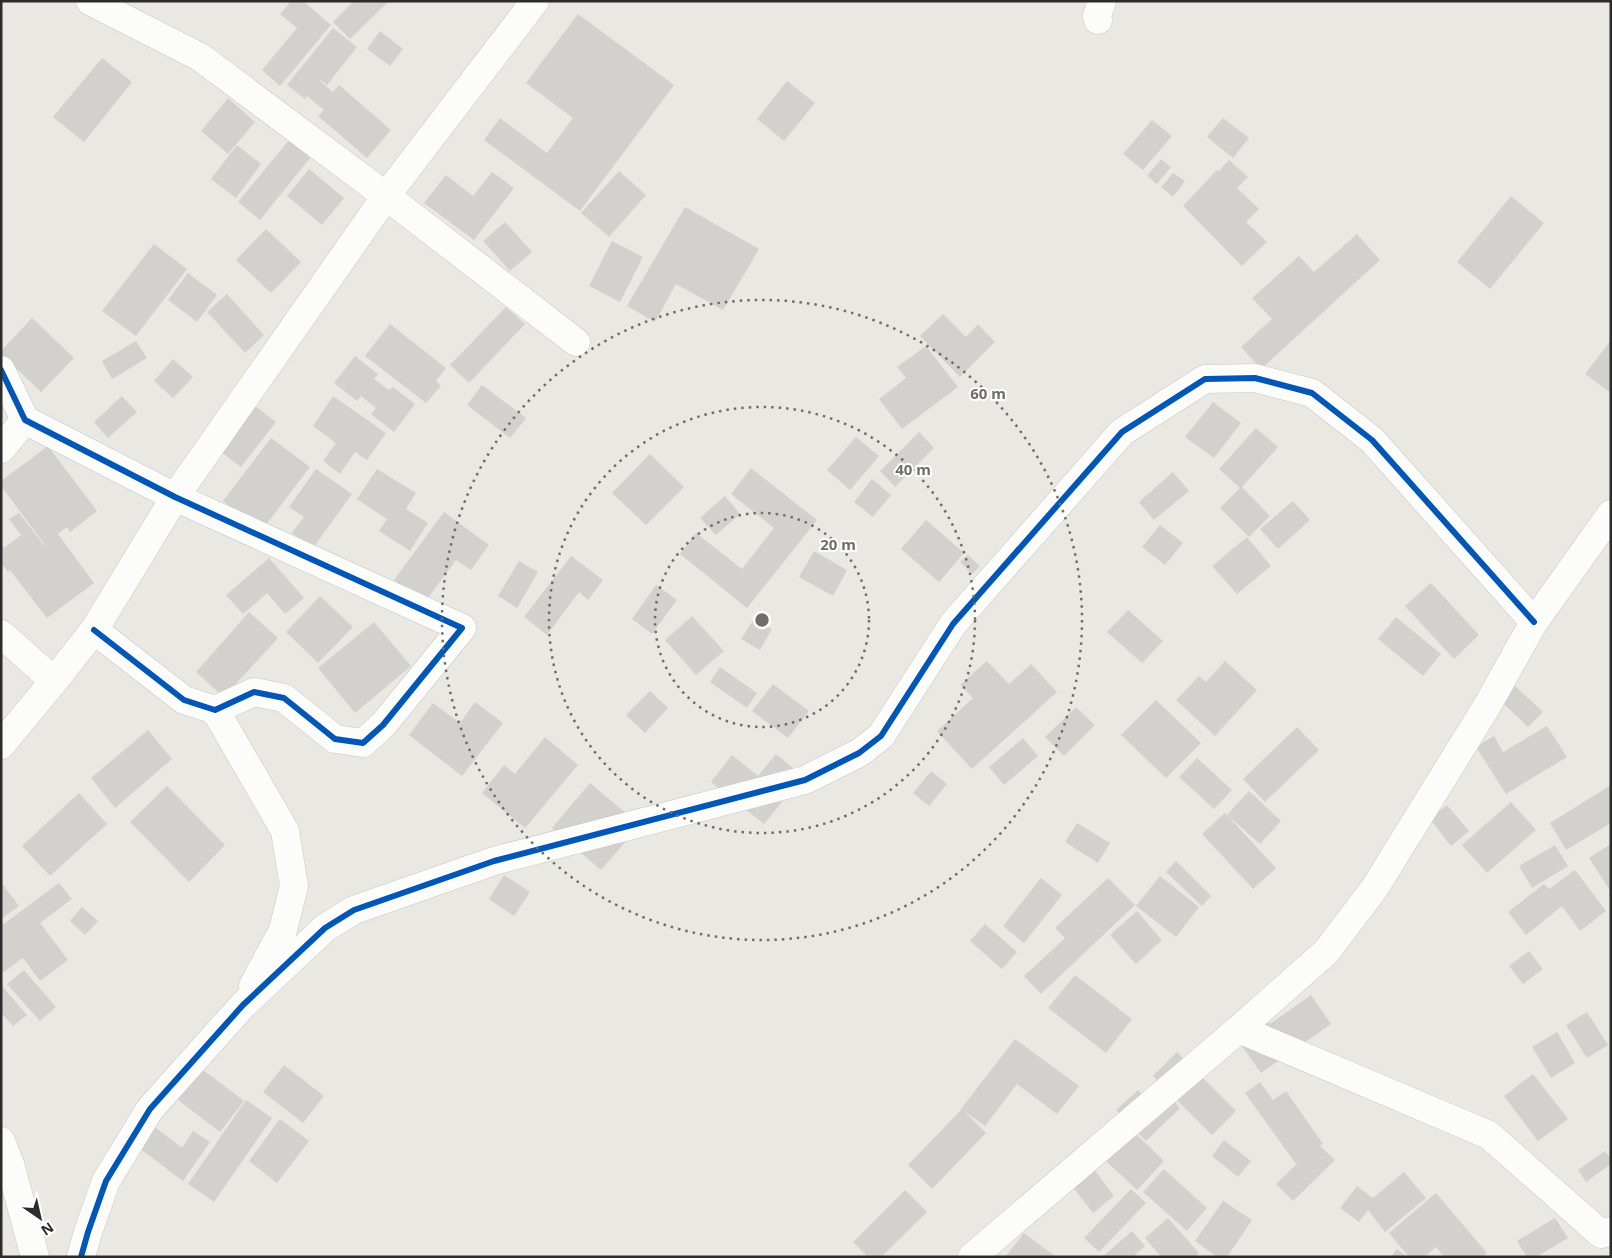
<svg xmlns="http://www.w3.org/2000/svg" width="1612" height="1258" viewBox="0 0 1612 1258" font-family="'Noto Sans',sans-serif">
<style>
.building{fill:#d3d1cd}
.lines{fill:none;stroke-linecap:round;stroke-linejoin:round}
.minor-casing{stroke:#c7c7c7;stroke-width:29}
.minor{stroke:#fcfcfb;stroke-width:28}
.cycleway-casing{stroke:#fff;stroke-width:9}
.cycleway{stroke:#0057b8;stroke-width:6}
.ring{fill:none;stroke:#6e6e6c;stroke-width:2.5;stroke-dasharray:2.5 5}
.centre{fill:#6e6e6c;stroke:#fff;stroke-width:2.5}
.ring-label{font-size:15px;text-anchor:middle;font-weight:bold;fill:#6e6e6c;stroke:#fff;stroke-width:4;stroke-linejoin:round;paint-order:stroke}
</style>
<rect width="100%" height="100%" fill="#eae8e2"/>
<path class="building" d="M291,1H303L331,25L280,86L262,70L297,28L280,14Z
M354,1H389L350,39L333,22Z
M578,14L674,85L580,211L484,140L500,118L547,153L573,118L526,83Z
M333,28L357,47L327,85L321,80L313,89L320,81L333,92L339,85L391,130L367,158L318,116L324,110L307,96L305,99L287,85Z
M380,31L403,49L390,66L367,49Z
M102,58L132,82L84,142L53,117Z
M787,81L815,103L784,141L757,119Z
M228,98L255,122L228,154L201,131Z
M1223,118L1249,138L1233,158L1207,137Z
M1152,120L1172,136L1143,170L1123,154Z
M289,140L310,158L260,220L238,202Z
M237,145L261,164L236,198L211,179Z
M1161,159L1171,167L1157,184L1147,176Z
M1229,160L1248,177L1237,188L1259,209L1246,222L1267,242L1242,266L1183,206L1217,170L1219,171Z
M309,169L344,198L322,225L287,196Z
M619,171L646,195L609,237L581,213Z
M492,172L514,188L474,240L424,203L446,175L473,196Z
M1173,173L1185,181L1173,197L1161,187Z
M1511,196L1544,223L1490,289L1457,262Z
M685,207L759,249L723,310L676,284L655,322L627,306Z
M505,222L532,252L510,271L483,241Z
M266,229L301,262L271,293L236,260Z
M1357,234L1380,260L1261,369L1241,347L1272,319L1252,298L1299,256L1314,272Z
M612,241L643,257L620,302L589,286Z
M154,244L187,269L136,336L102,311Z
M188,273L217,295L197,322L168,300Z
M227,294L264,335L245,353L207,312Z
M506,307L525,324L469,383L450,365Z
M943,314L966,337L978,324L995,342L960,377L920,336Z
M32,318L74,358L41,392L1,354V351Z
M390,324L446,368L436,381L441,386L426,403L365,356Z
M1611,340V393L1585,374Z
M136,341L147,358L112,379L102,361Z
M926,346L958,387L902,429L879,399L906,378L897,367Z
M355,356L378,374L374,379L389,390L393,387L415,404L394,432L371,414L376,408L361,396L357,401L334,383Z
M173,359L193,377L173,398L154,381Z
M482,385L526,418L510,438L467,405Z
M122,396L137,412L108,438L94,422Z
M333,396L386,433L367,460L355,452L340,474L323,461L336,443L313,426Z
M1213,402L1241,423L1214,458L1185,437Z
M251,403L276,422L241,467L216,448Z
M1256,428L1278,447L1242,487L1270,516L1249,537L1220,508L1240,488L1219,469Z
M919,432L934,448L895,487L880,471Z
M856,437L879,456L850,490L827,470Z
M271,438L310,467L262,530L223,501Z
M48,446L97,511L70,532L67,527L58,534L94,583L47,618L10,570L8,572L1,563V543L4,548L21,535L9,519L19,513L44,545H45L1,486V481Z
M650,454L684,487L646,525L612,493Z
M751,468L817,520L747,608L680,554L696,533L742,569L774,528L731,494Z
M316,469L352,494L313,548L292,533L304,517L289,507Z
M377,469L416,493L406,509L428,523L410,551L379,531L387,519L357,499Z
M1173,472L1189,491L1154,520L1139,502Z
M872,479L891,495L873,517L854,502Z
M725,496L740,514L716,535L700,518Z
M1293,501L1310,520L1278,549L1260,529Z
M444,512L489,545L471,570L456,560L425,602L394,580Z
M926,520L964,553L939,582L901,549Z
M1160,525L1183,543L1165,565L1142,547Z
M1247,537L1271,566L1237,594L1212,566Z
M814,551L847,570L833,596L799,577Z
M968,555L980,566L972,574L960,562Z
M571,556L603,580L588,600L579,592L547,635L524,617Z
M269,558L304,598L285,614L267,593L243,614L226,595Z
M519,561L538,572L517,608L498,596Z
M1431,583L1479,635L1454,659L1405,606Z
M656,585L677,600L652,634L632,619Z
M320,596L353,627L318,663L286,632Z
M1128,610L1163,641L1142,663L1107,632Z
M249,612L278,638L224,697L196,672Z
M692,616L724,651L696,675L665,640Z
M1396,617L1441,654L1423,676L1378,639Z
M754,619L772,629L760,650L741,639Z
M374,622L411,666L355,713L318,668Z
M987,661L1009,684L1031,664L1057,692L972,769L937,731L973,698L960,685Z
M1225,661L1257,690L1215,736L1176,700L1199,676L1206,682Z
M720,667L757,693L747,708L710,682Z
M1500,672L1543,712L1528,727L1486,687Z
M773,684L809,711L788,738L752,711Z
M650,691L668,708L645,733L626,715Z
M1156,700L1201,743L1166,778L1121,735Z
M475,702L503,723L462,776L409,735L433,703L460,723Z
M1076,707L1095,725L1064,756L1045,737Z
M1547,726L1567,757L1506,794L1476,747L1494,736L1503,752Z
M1297,727L1319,750L1265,802L1243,779Z
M148,730L172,759L115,808L91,778Z
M545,737L578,765L525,828L482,793L504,765L515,774Z
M1023,738L1038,756L1004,785L989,767Z
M776,754L803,776L764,824L711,782L732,755L758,776Z
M1197,758L1232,790L1214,809L1179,777Z
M931,771L947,784L929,806L913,793Z
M590,783L640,825L601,870L552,828Z
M1611,785V823L1566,850L1550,823Z
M167,786L225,845L189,882L130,822Z
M1249,791L1281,821L1260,844L1227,815Z
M79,793L107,824L50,876L22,846Z
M1511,802L1536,830L1487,873L1462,845Z
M1447,805L1469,831L1451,846L1430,819Z
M1225,813L1276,868L1253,889L1202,834Z
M1077,823L1110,843L1098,863L1065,842Z
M1611,844V892L1589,858Z
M1555,845L1568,866L1532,888L1519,866Z
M1176,861L1211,896L1202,906L1166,872Z
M1575,870L1606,911L1580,931L1562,906L1526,935L1508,912L1544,884L1549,889Z
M504,875L530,892L514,916L489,899Z
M1160,876L1199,907L1176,937L1136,906Z
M1041,878L1062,895L1024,943L1003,926Z
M1108,878L1135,905L1041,994L1024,976L1065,938L1055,928Z
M1,882L19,906L1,919Z
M59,883L72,899L40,923L68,960L40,981L23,958L1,974V926Z
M82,907L98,921L85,935L70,921Z
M1137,911L1162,940L1136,964L1110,935Z
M985,924L1017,952L1002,969L970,941Z
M1529,951L1543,969L1523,984L1509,966Z
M24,970L56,1007L40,1021L7,984Z
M1075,975L1132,1019L1106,1053L1048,1008Z
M2,986L27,1015L13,1026L1,1013V987Z
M1311,995L1331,1024L1261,1073L1234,1035L1263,1014L1270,1024Z
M1587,1012L1608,1045L1587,1058L1566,1025Z
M1557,1032L1575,1063L1551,1078L1532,1047Z
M1015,1039L1079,1086L1057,1114L1017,1084L985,1126L961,1109Z
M1177,1052L1236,1111L1212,1135L1153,1076Z
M284,1065L324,1096L303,1123L263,1092Z
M198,1066L244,1101L220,1132L174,1097Z
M1533,1074L1568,1119L1538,1141L1504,1096Z
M1260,1082L1273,1100L1286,1091L1323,1144L1320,1146L1335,1160L1293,1201L1276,1184L1300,1161L1296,1164L1245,1093Z
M1138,1090L1153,1107L1167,1094L1180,1108L1146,1141L1116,1110Z
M246,1100L272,1118L214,1202L188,1184Z
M962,1109L986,1133L932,1189L908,1165Z
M280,1119L309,1141L277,1183L249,1161Z
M151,1124L182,1148L193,1131L210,1142L183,1181L135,1145Z
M1134,1132L1164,1161L1137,1190L1106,1161Z
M1224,1140L1251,1161L1238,1177L1212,1156Z
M1605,1151L1611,1159V1164L1586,1182L1578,1170Z
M1086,1159L1114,1196L1093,1213L1064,1176Z
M1164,1169L1207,1208L1187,1231L1143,1192Z
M1404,1172L1426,1198L1385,1232L1368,1210L1359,1222L1340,1208L1357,1186L1373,1198Z
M1131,1189L1146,1203L1099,1252L1084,1238Z
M905,1190L927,1212L881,1257H868L853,1242Z
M1436,1193L1487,1253L1483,1257H1444L1436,1247L1424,1257H1409L1389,1233Z
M1223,1201L1252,1220L1227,1257H1217L1195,1241Z
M1168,1218L1199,1253L1195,1257H1161L1145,1238Z
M1555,1218L1568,1238L1536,1257H1527L1517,1241Z
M1132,1231L1145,1246L1133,1257H1102Z
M1024,1233L1056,1257L1006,1256Z
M1397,1249L1407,1257H1391Z"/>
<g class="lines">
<defs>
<path id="minor" d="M90,1L200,57L386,196L576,342
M1098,20L1097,16L1102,1
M1,370L25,420L175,497L462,628L383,725L363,743L335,739L284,698L254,692L215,710L184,700L94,630
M1,449L25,420
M1,634L54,681
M215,710L285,831L294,886L283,930L253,986
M1,745L54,681L94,630L175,497L386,196L535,1
M1239,1029L1489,1135L1601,1234L1611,1231
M1,1141L10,1164L35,1257
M81,1257L88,1232L106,1181L150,1109L243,1005L325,928L354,910L494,861L805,780L859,753L881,736L953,624L1122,432L1205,379L1255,378L1312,393L1372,440L1534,622
M972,1257L1239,1029L1326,952L1374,889L1487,706L1534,622L1611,514"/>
</defs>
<use href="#minor" class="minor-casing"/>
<use href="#minor" class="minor"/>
<defs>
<path id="cycleway" d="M1,370L25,420L175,497L462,628L383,725L363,743L335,739L284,698L254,692L215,710L184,700L94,630
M81,1257L88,1232L106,1181L150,1109L243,1005L325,928L354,910L494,861L805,780L859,753L881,736L953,624L1122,432L1205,379L1255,378L1312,393L1372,440L1534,622"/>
</defs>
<use href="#cycleway" class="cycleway-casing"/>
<use href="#cycleway" class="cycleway"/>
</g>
<g class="ring">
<circle cx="762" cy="620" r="107"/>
<circle cx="762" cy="620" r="213"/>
<circle cx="762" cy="620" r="320"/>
</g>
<circle cx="762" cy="620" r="8" class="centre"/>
<g class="ring-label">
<text x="988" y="399">60 m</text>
<text x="913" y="475">40 m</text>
<text x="838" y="550">20 m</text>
</g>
<rect width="1612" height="1258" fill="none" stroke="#2c2c2c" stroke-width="5"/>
<g transform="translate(40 1218) rotate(146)" stroke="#ffffff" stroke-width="4" paint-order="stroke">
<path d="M0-4L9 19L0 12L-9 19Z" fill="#2c2c2c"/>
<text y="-8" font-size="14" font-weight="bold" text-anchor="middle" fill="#2c2c2c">N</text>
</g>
</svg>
